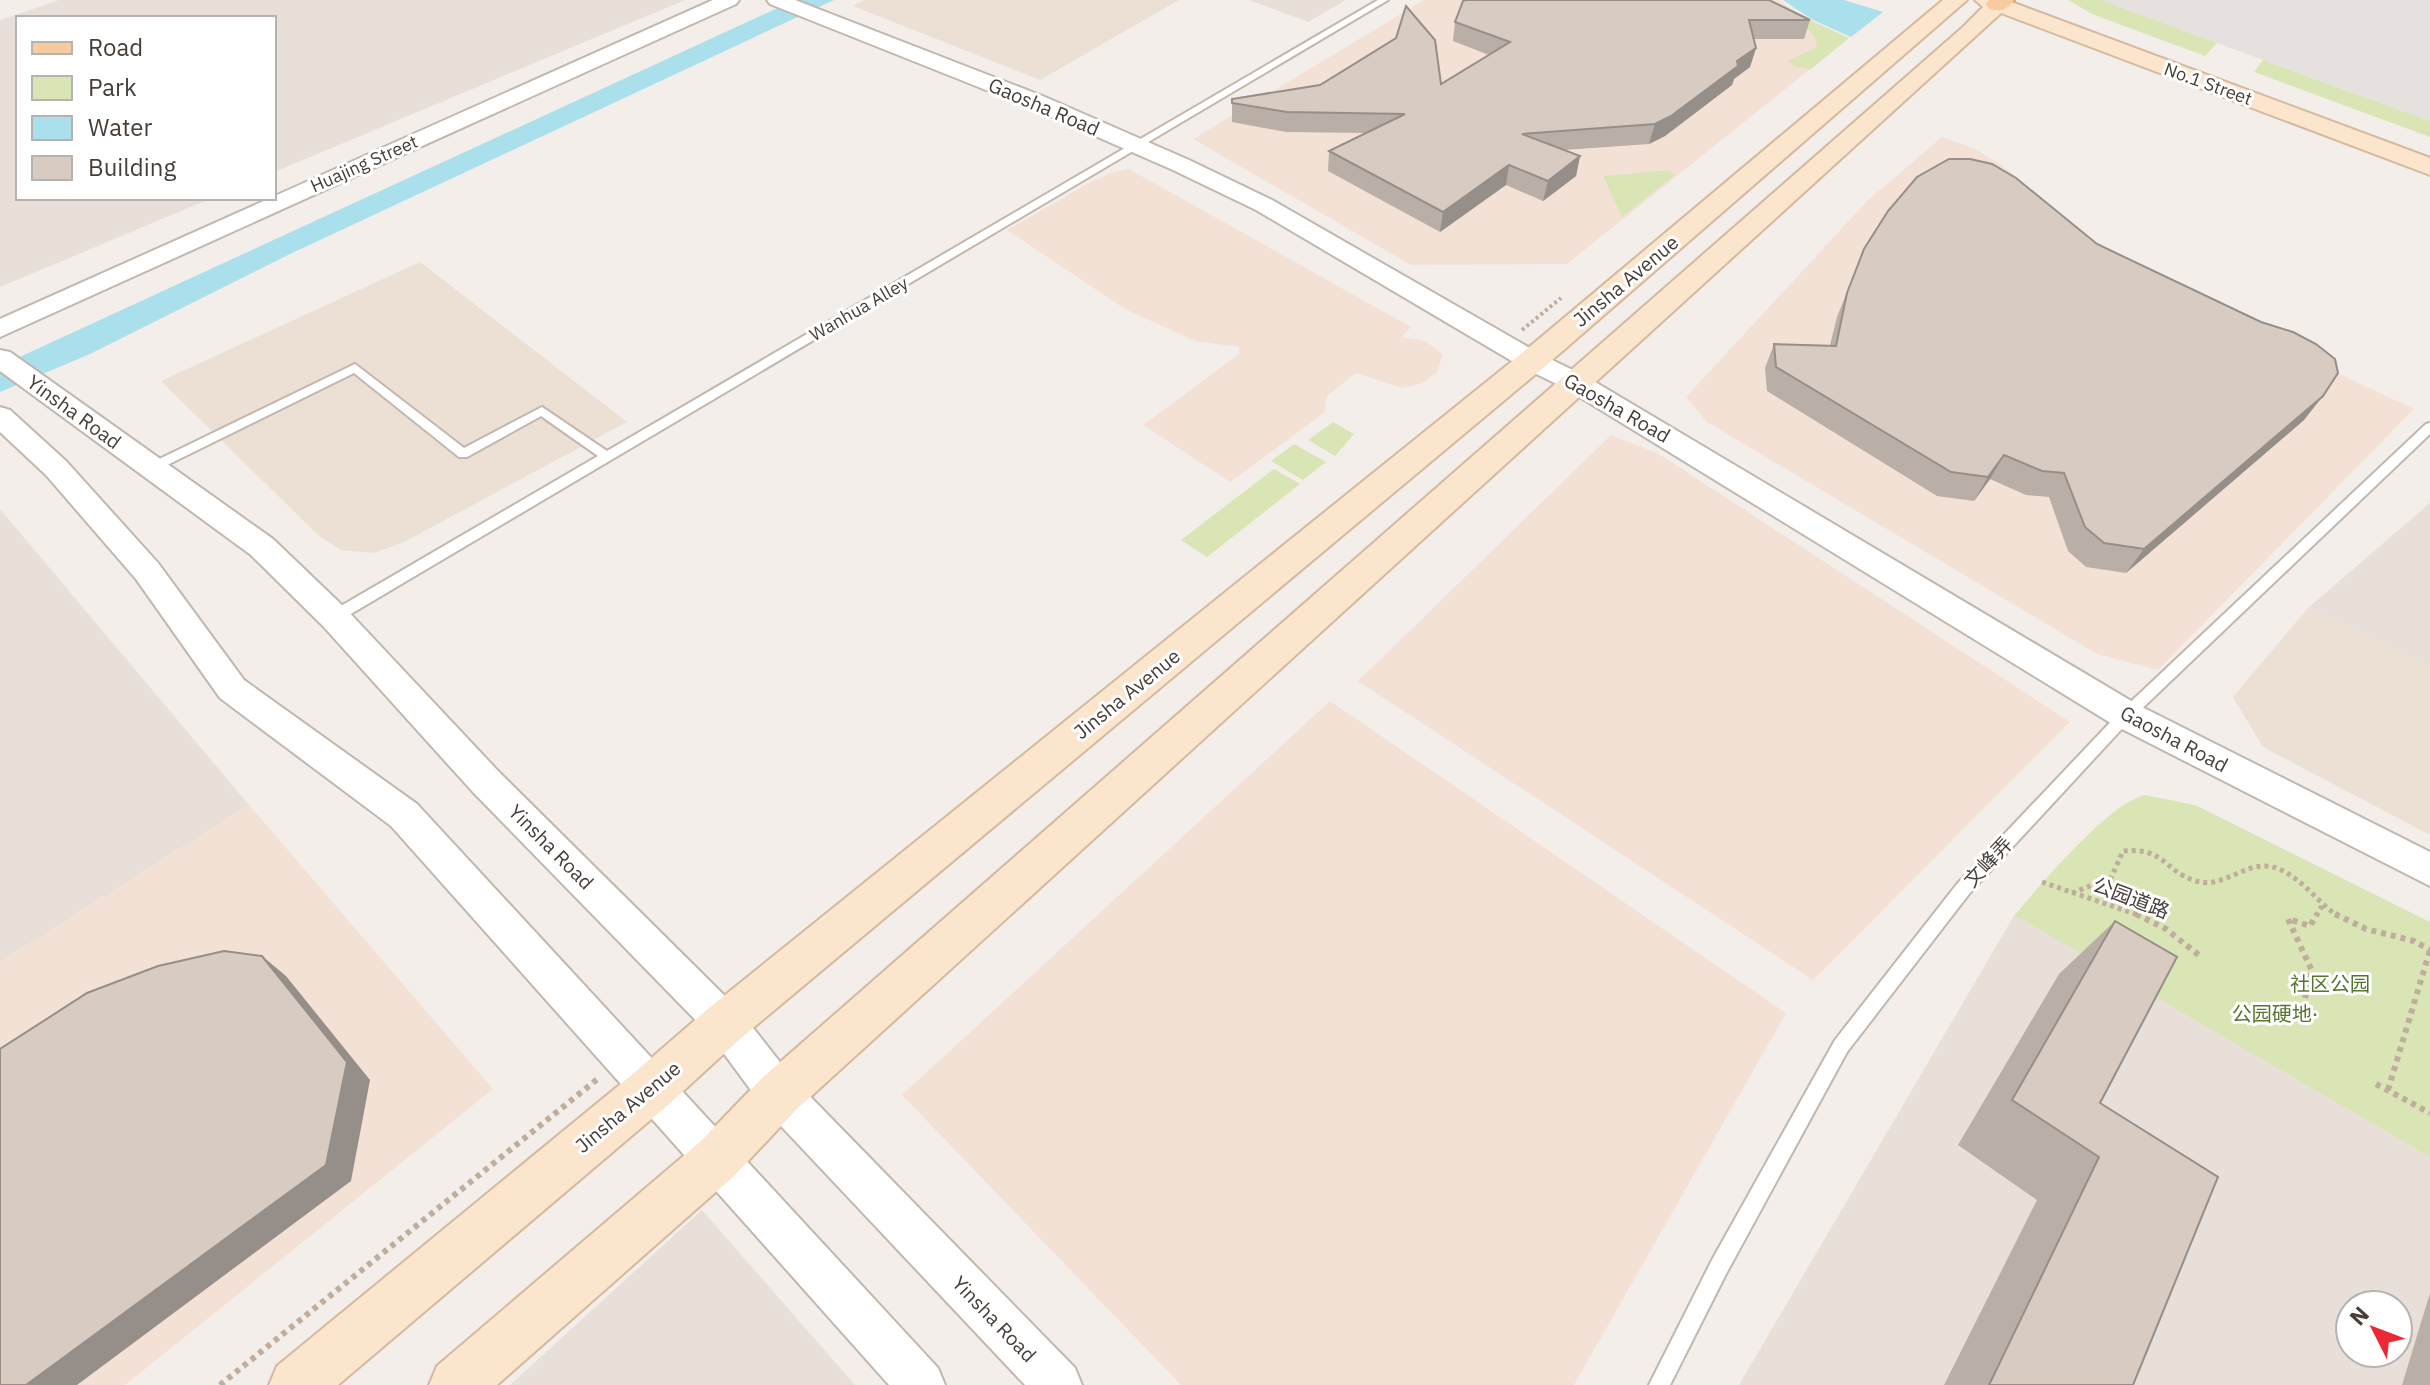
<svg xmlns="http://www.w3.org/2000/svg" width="2430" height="1385" viewBox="0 0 2430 1385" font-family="'IBM Plex Sans','Noto Sans SC',sans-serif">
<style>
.residential{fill:#e7dfd8;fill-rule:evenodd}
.commercial{fill:#f4e1d6}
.industrial{fill:#e6e0de}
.education{fill:#ece0d4}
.green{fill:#d9e5b5}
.water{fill:#aadfec}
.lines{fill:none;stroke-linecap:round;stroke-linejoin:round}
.service-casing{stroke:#c1b7af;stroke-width:4}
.tertiary-casing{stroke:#c1b7af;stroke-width:4}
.secondary-casing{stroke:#d3ba9e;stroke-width:4}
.primary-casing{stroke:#dca46f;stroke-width:4}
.path-far2{stroke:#bfad9e;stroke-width:4;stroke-dasharray:3 3;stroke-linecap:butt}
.path-far1{stroke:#bfad9e;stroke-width:5;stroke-dasharray:4 4;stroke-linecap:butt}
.path{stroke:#bfad9e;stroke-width:6;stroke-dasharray:5 5;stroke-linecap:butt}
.service{fill:#fff;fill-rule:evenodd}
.tertiary{fill:#fff;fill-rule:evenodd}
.secondary{fill:#fbe5cc;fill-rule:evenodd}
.primary{fill:#f8cb9e;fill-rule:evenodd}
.wall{fill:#b9afa7}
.shaded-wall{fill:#968e88}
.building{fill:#d7cbc2;stroke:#968e88;stroke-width:2}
.labels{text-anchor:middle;stroke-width:6;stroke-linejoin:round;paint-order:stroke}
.far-street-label{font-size:18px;fill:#473e38;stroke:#fff}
.street-label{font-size:20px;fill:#473e38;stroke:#fff}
.park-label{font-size:20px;fill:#58752f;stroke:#fff}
</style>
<rect width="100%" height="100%" fill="#f3eee9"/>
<path class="residential" d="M59,0H685L274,172V18H18V198H212L0,287V20Z
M1249,0H1346L1308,22Z
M2430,503V668L2308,608Z
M0,509L249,805L0,962Z
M2015,914L2430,1157V1385H1739ZM2350,1305H2398V1353H2350Z
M702,1210L855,1385H510Z"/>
<path class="commercial" d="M1424,0H1779L1808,21L1849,38L1567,264L1411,265L1193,139Z
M1942,137L1973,148L2003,166L2138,280L2414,409L2158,670L2097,654L1707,422L1686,397L1868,200Z
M1129,169L1411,327L1401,337L1425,341L1443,354L1437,372L1423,383L1402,388L1356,373L1327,396L1324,413L1230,482L1143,425L1239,354V347L1195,341L1125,309L1007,230L1091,182L1113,172Z
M1611,435L1659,454L2070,722L1813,980L1358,681Z
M1330,701L1786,1013L1574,1385H1181L902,1095Z
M249,805L493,1089L125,1385H0V962Z"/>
<path class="industrial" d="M2101,0H2430V121L2217,43Z"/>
<path class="education" d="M865,0H1179L1040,80L853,6Z
M420,262L627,422L404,542L374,553L341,550L319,536L161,381Z
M2308,608L2430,668V835L2263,747L2233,697Z"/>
<path class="green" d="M2068,0H2101L2217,43L2205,56L2092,14Z
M1799,15L1849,38L1811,69L1796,67L1788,61L1817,47C1817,33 1806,28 1795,22L1793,17Z
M2263,60L2430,121V137L2254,72Z
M1669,170L1675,175L1622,217L1603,176Z
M1333,422L1354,434L1335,456L1308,440Z
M1294,444L1326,462L1303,480L1271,461Z
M1274,469L1300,484L1207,557L1181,540Z
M2145,795L2195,805L2430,922V1157L2015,915C2041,884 2108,804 2145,795Z"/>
<path class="water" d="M795,0H834L290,254L90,354L0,392V366Z
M1783,0H1844L1883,12L1851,37L1813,20Z"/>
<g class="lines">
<defs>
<path id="service" d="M1378,0H1388L339,621H329L327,617L329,613L598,456L541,416L467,457H459L354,373L155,471L151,472L145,468L147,465L355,364L464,448L542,407L607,451Z
M2430,423V434L2131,719L1969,894L1847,1052L1726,1274L1670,1385H1649L1712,1260L1835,1040L1957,884L2121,711L2426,424Z"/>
<path id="tertiary" d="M713,0H739L736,4L0,337V319Z
M767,0H795L1045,97L1189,160L1272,200L1542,355L1585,376L2138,705L2430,852V886L2114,725L1565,388L1522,367L1256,210L1173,170L1029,107L770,4Z
M0,350L10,352L273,539L345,608L498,771L739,1010L794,1080L1075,1368L1082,1385H1025L764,1108L711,1036L472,791L323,626L251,555L0,371Z
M0,407L10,410L66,461L158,563L244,680L417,804L938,1368L945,1385H889L391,826L220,698L136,579L46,475L0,432Z"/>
<path id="secondary" d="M1943,0H1967L1543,368L741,1038L668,1105L338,1385H269L277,1366L634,1073L709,1008L1521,354Z
M1975,0H2006L2430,158V175L2001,13L796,1110L735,1175L497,1385H429L437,1366L701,1141L762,1078L1963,27L1983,7Z"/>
<path id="primary" d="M1989,0H2014C2007,10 2001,12 1989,9L1986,4Z"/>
</defs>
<use href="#service" class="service-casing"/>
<use href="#tertiary" class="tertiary-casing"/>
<use href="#secondary" class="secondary-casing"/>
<use href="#primary" class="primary-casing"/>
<path class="path-far2" d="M1522,330L1561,298"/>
<path class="path-far1" d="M2042,882L2141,916
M2072,893L2111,878L2123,851C2166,847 2163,871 2196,881C2226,890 2248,856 2279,869C2303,879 2318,903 2338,916
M2316,916L2322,906"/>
<path class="path" d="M2136,914L2166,929L2200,956
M2335,914L2366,929L2414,941L2430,950
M2305,998L2312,971L2288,919L2310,926L2317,914
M2376,1084L2430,1113
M2388,1090L2430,950
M220,1385L600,1077"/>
<use href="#service" class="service"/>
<use href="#tertiary" class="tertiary"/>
<use href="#secondary" class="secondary"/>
<use href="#primary" class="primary"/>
</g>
<path class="wall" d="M1810,20L1804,39H1754L1756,48L1750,67L1734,79L1732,85L1665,136L1649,144L1564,150L1580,156L1576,176L1543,201L1506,185L1440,232L1328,171L1329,151L1366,133L1286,132L1232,122V99L1320,85L1396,38L1441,84L1489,55L1453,41L1455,22Z
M1864,249L2304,420L2126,573L2086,567L2068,551L2049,497L2026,495L1990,479L1974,501L1937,496L1767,391L1765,368L1774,344L1830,345L1837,317Z
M2115,921L2100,1103L2133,1385H1944L2037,1200L1958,1145L2059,974Z
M2430,1293V1385H2402Z"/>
<path class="shaded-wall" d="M1756,48L1750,67L1734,79L1732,85L1665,136L1649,144L1655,124Z
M1580,156L1576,176L1543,201L1548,181Z
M1509,165L1506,185L1440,232L1443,212Z
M2323,396L2304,420L2126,573L2144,549Z
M2004,455L1990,479L1974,501L1988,477Z
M262,956L286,976L370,1080L351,1181L77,1385H26Z"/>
<path class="building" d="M1466,0H1769L1810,20H1749L1756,48L1737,61L1738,66L1671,116L1655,124L1522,134L1580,156L1548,181L1509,165L1443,212L1329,151L1405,114L1287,112L1232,103V99L1320,85L1396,38L1406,6L1435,40L1441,84L1510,42L1455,22L1463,1Z
M1949,159H1970L1992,164L2016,178L2097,244L2261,322L2293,332L2316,344L2335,359L2338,373L2323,396L2144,549L2104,543L2085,527L2064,473L2042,471L2004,455L1988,477L1951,472L1776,367L1774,344L1836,346L1847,293L1864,249L1888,211L1917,177Z
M2115,921L2177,957L2100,1103L2218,1177L2133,1385H1989L2099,1157L2012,1100Z
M224,951L262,956L347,1062L326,1165L26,1385H0V1049L87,993L158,966Z"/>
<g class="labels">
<g class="far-street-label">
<text transform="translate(2208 84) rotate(20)" y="6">No.1 Street</text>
<text transform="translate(364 164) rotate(-24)" y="6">Huajing Street</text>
<text transform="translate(859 309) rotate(-30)" y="6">Wanhua Alley</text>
</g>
<g class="street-label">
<text transform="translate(1044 107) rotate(23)" y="7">Gaosha Road</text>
<text transform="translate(1626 281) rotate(-40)" y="7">Jinsha Avenue</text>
<text transform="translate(1617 408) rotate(30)" y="7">Gaosha Road</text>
<text transform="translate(74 412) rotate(36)" y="7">Yinsha Road</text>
<text transform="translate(1127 694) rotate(-39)" y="7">Jinsha Avenue</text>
<text transform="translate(2174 739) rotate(28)" y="7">Gaosha Road</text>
<text transform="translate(551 847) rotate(45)" y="7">Yinsha Road</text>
<text transform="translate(1988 862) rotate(-47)" y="7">文峰弄</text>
<text transform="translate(2131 898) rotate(21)" y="7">公园道路</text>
<text transform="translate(628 1107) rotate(-40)" y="7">Jinsha Avenue</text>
<text transform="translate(994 1319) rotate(46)" y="7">Yinsha Road</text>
</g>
<g class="park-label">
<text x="2330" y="991">社区公园</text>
<text x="2275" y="1021">公园硬地·</text>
</g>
</g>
<rect x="16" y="16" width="260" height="184" fill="#ffffff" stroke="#b5b2af" stroke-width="2"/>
<rect x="32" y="42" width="40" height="12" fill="#f8cb9e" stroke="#b5b2af" stroke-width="2"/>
<text x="88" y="56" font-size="24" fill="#473e38">Road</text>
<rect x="32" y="76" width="40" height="24" fill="#d9e5b5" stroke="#b5b2af" stroke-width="2"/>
<text x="88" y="96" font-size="24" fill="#473e38">Park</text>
<rect x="32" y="116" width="40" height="24" fill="#aadfec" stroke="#b5b2af" stroke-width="2"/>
<text x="88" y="136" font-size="24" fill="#473e38">Water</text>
<rect x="32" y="156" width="40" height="24" fill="#d7cbc2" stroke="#b5b2af" stroke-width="2"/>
<text x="88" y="176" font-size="24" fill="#473e38">Building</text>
<g transform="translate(2374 1329) rotate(312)"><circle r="38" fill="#ffffff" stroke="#b5b2af" stroke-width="2"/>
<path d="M0-6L14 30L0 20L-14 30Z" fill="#ec2835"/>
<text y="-12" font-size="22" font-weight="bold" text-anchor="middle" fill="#473e38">N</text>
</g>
</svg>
